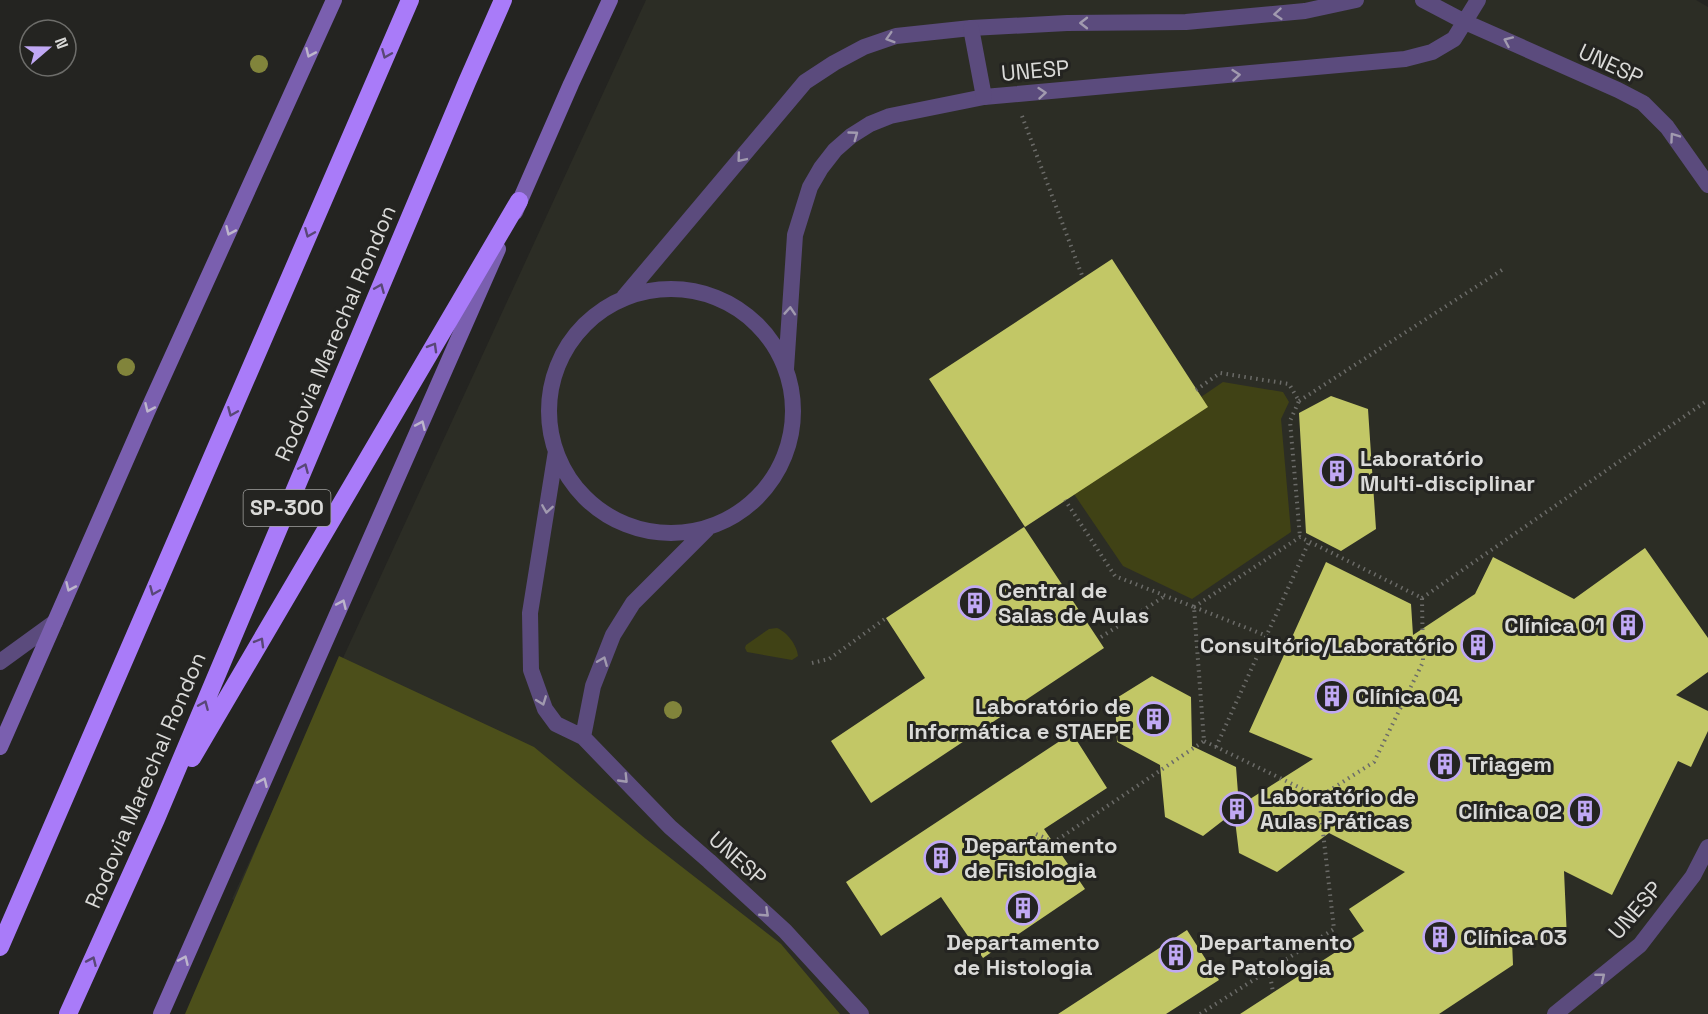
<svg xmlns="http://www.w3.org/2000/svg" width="1708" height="1014" viewBox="0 0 1708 1014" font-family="'Space Grotesk',sans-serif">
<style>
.built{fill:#2c2d25}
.green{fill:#404215}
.forest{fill:#4c4f1a}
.building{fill:#c2c766}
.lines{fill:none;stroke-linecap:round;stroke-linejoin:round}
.path{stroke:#6b6b68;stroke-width:4;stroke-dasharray:1.5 4.5;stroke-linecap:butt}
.service{stroke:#5b4b7d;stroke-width:16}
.minor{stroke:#5b4b7d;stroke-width:16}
.secondary{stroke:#7a5faf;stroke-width:16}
.motorway{stroke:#a97bf9;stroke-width:18}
.tree{fill:#81843b}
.oneway{stroke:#a19aaf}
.oneway2{stroke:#bdb5cc}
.oneway3{stroke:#594777}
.labels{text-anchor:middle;stroke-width:6;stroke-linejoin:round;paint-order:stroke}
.shield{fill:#242421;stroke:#a3a3a1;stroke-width:1.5}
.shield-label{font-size:21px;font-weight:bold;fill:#dadad8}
.street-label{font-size:22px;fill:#dadad8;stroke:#242421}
.poi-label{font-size:22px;font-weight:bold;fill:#dadad8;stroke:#242421;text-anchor:start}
</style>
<rect width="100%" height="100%" fill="#242421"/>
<path class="built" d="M646,0H1696L1708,7V1014H431L232,899Z"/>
<path class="green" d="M1223,382L1283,392L1289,402L1281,419L1291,532L1192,599L1123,566L1074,494L1207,407L1201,397Z
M777,628C787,632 797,645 798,656L792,660L747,652L745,648L746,645L769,629Z"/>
<path class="forest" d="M339,656L534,747L646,839L781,944L840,1014H185Z"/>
<path class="building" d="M1112,259L1208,407L1025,527L929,379Z
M1331,396L1368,409L1376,529L1341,551L1306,533L1299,413Z
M1024,527L1104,648L871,803L831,741L925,678L886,618Z
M1645,548L1708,638V672L1676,695L1708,711V731L1691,767L1678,761L1612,895L1564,871L1567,939L1512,941L1513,965L1439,1014H1240L1342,948L1340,946L1364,931L1349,909L1405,872L1329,833L1277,872L1239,853L1234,812L1203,836L1165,817L1160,765L1117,742L1115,699L1152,676L1191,697L1192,746L1236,767L1239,806L1313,759L1249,732L1326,562L1411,604L1413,635L1475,594L1493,557L1574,599Z
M1072,733L1107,788L1044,829L1085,889L983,958L941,897L881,936L846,882Z
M1187,930L1219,980L1166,1014H1058Z"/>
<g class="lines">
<path class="path" d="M1022,116L1083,278
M1196,390L1220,373L1289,384L1299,401L1290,421L1300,537
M1299,401L1502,270
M1422,598L1708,400
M1194,607L1300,537L1422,598L1423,662L1374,762L1319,797L1204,741
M1194,607L1267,636
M1101,637L1165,596
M812,663L829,659L886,618
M1216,747L1309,542
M1036,834L1054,842L1204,741L1194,607L1115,576L1065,500
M1269,970L1273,992
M1200,1014L1334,929L1319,797"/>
<path class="service" d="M1423,0L1465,22L1618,90L1643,103L1667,127L1708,185
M549 411a122 122 0 1 1 244 0a122 122 0 1 1-244 0Z
M624,297L805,82L834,63L864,47L896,36L971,28L1067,23L1186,22L1305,11L1356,0
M786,369L795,235L810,187L821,168L835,150L851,136L870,124L890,116L984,97L1405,59L1432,52L1454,39L1478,0
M556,451L530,613L531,670L545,709L556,724L583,737L670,827L709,861L785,931L861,1014
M583,737L593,686L613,635L633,603L707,529
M1555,1014L1640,945L1693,876L1708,847"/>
<path class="minor" d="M971,28L984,97
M0,662L55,622"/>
<path class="secondary" d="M515,212L571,84L610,0
M0,747L147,412L334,0
M161,1014L498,249"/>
<path class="motorway" d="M192,758L519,201
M0,947L410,0
M68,1014L156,819L467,82L503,0"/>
</g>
<g class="tree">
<circle cx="259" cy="64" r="9"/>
<circle cx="126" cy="367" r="9"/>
<circle cx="673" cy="710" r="9"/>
</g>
<defs><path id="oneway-chevron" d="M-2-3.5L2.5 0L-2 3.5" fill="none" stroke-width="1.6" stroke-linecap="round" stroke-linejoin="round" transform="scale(1.5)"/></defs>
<g class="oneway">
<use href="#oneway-chevron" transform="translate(1278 14) rotate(175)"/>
<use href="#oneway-chevron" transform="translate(1084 23) rotate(180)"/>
<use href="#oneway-chevron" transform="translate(890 38) rotate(163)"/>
<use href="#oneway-chevron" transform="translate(1508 41) rotate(-156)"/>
<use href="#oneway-chevron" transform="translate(1236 75) rotate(-5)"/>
<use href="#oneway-chevron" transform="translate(1042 93) rotate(-5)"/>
<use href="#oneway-chevron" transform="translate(854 135) rotate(-36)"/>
<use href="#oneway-chevron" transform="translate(1674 137) rotate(-125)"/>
<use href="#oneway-chevron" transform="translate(741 158) rotate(130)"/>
<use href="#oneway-chevron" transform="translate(790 311) rotate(-86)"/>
<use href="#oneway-chevron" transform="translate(547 509) rotate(99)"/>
<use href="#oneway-chevron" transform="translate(603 661) rotate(-68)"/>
<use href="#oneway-chevron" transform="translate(542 701) rotate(69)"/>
<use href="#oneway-chevron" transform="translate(624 779) rotate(46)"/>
<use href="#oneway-chevron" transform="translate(765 913) rotate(43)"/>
<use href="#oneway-chevron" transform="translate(1601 977) rotate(-39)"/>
</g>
<g class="oneway2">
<use href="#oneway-chevron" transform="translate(310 53) rotate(114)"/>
<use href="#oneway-chevron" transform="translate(230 231) rotate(114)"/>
<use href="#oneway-chevron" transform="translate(149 408) rotate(114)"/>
<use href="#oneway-chevron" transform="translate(421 425) rotate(-66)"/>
<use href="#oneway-chevron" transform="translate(70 587) rotate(114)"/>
<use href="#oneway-chevron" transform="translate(342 604) rotate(-66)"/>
<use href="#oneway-chevron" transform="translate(263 782) rotate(-66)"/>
<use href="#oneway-chevron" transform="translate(184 960) rotate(-66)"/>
</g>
<g class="oneway3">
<use href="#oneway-chevron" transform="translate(386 54) rotate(113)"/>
<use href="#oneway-chevron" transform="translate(309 233) rotate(113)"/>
<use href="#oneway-chevron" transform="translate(380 288) rotate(-67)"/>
<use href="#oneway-chevron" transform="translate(433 347) rotate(-60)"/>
<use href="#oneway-chevron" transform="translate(232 412) rotate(113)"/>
<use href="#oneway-chevron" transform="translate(304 468) rotate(-67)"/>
<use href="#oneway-chevron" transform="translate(154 591) rotate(113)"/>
<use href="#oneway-chevron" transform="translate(260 642) rotate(-60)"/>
<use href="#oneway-chevron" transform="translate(204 705) rotate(-67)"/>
<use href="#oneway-chevron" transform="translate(92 961) rotate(-66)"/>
</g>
<defs>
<symbol id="building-ring" viewBox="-11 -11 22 22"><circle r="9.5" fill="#242421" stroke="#c0a8f4" stroke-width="1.5"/><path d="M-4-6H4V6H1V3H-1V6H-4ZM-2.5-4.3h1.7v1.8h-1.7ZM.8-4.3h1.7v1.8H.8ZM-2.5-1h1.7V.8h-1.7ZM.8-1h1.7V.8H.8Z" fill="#c0a8f4"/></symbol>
</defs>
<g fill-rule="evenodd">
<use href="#building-ring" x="1318" y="452" width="38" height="38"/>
<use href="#building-ring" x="956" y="584" width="38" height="38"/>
<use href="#building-ring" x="1609" y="606" width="38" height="38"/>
<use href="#building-ring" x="1459" y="626" width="38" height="38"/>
<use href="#building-ring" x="1313" y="677" width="38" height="38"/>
<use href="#building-ring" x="1135" y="700" width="38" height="38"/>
<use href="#building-ring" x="1426" y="745" width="38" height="38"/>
<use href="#building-ring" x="1218" y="790" width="38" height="38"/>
<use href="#building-ring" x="1566" y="792" width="38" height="38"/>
<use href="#building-ring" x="922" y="839" width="38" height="38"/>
<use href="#building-ring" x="1004" y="889" width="38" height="38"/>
<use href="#building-ring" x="1421" y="918" width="38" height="38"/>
<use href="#building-ring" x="1157" y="936" width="38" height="38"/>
</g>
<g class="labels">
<rect class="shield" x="243.5" y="490" width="87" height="36" rx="4.5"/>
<g class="shield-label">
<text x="287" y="515">SP-300</text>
</g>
<g class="street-label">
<text transform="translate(1611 64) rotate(25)" y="8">UNESP</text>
<text transform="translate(1035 70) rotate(-5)" y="8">UNESP</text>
<text transform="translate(335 333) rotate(-67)" y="8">Rodovia Marechal Rondon</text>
<text transform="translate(145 780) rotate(-67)" y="8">Rodovia Marechal Rondon</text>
<text transform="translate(738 858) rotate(42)" y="8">UNESP</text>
<text transform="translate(1635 910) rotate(-49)" y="8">UNESP</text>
</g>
<g class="poi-label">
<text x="1360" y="466">Laboratório<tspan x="1360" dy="25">Multi-disciplinar</tspan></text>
<text x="998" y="598">Central de<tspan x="998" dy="25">Salas de Aulas</tspan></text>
<text x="1605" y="633" text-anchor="end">Clínica 01</text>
<text x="1455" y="653" text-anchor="end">Consultório/Laboratório</text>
<text x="1355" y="704">Clínica 04</text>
<text x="1131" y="714" text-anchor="end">Laboratório de<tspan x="1131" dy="25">Informática e STAEPE</tspan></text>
<text x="1468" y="772">Triagem</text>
<text x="1260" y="804">Laboratório de<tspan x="1260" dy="25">Aulas Práticas</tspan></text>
<text x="1562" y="819" text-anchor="end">Clínica 02</text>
<text x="964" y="853">Departamento<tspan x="964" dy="25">de Fisiologia</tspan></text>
<text x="1463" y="945">Clínica 03</text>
<text x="1023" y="950" text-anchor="middle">Departamento<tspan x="1023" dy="25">de Histologia</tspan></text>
<text x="1199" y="950">Departamento<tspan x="1199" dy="25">de Patologia</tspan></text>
</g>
</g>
<g transform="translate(48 48) rotate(70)"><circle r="28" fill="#242421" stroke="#6d6d6a" stroke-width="1.5"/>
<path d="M0-4.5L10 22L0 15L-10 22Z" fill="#c0a8f4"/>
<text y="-9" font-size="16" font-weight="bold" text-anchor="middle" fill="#dadad8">N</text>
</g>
</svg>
